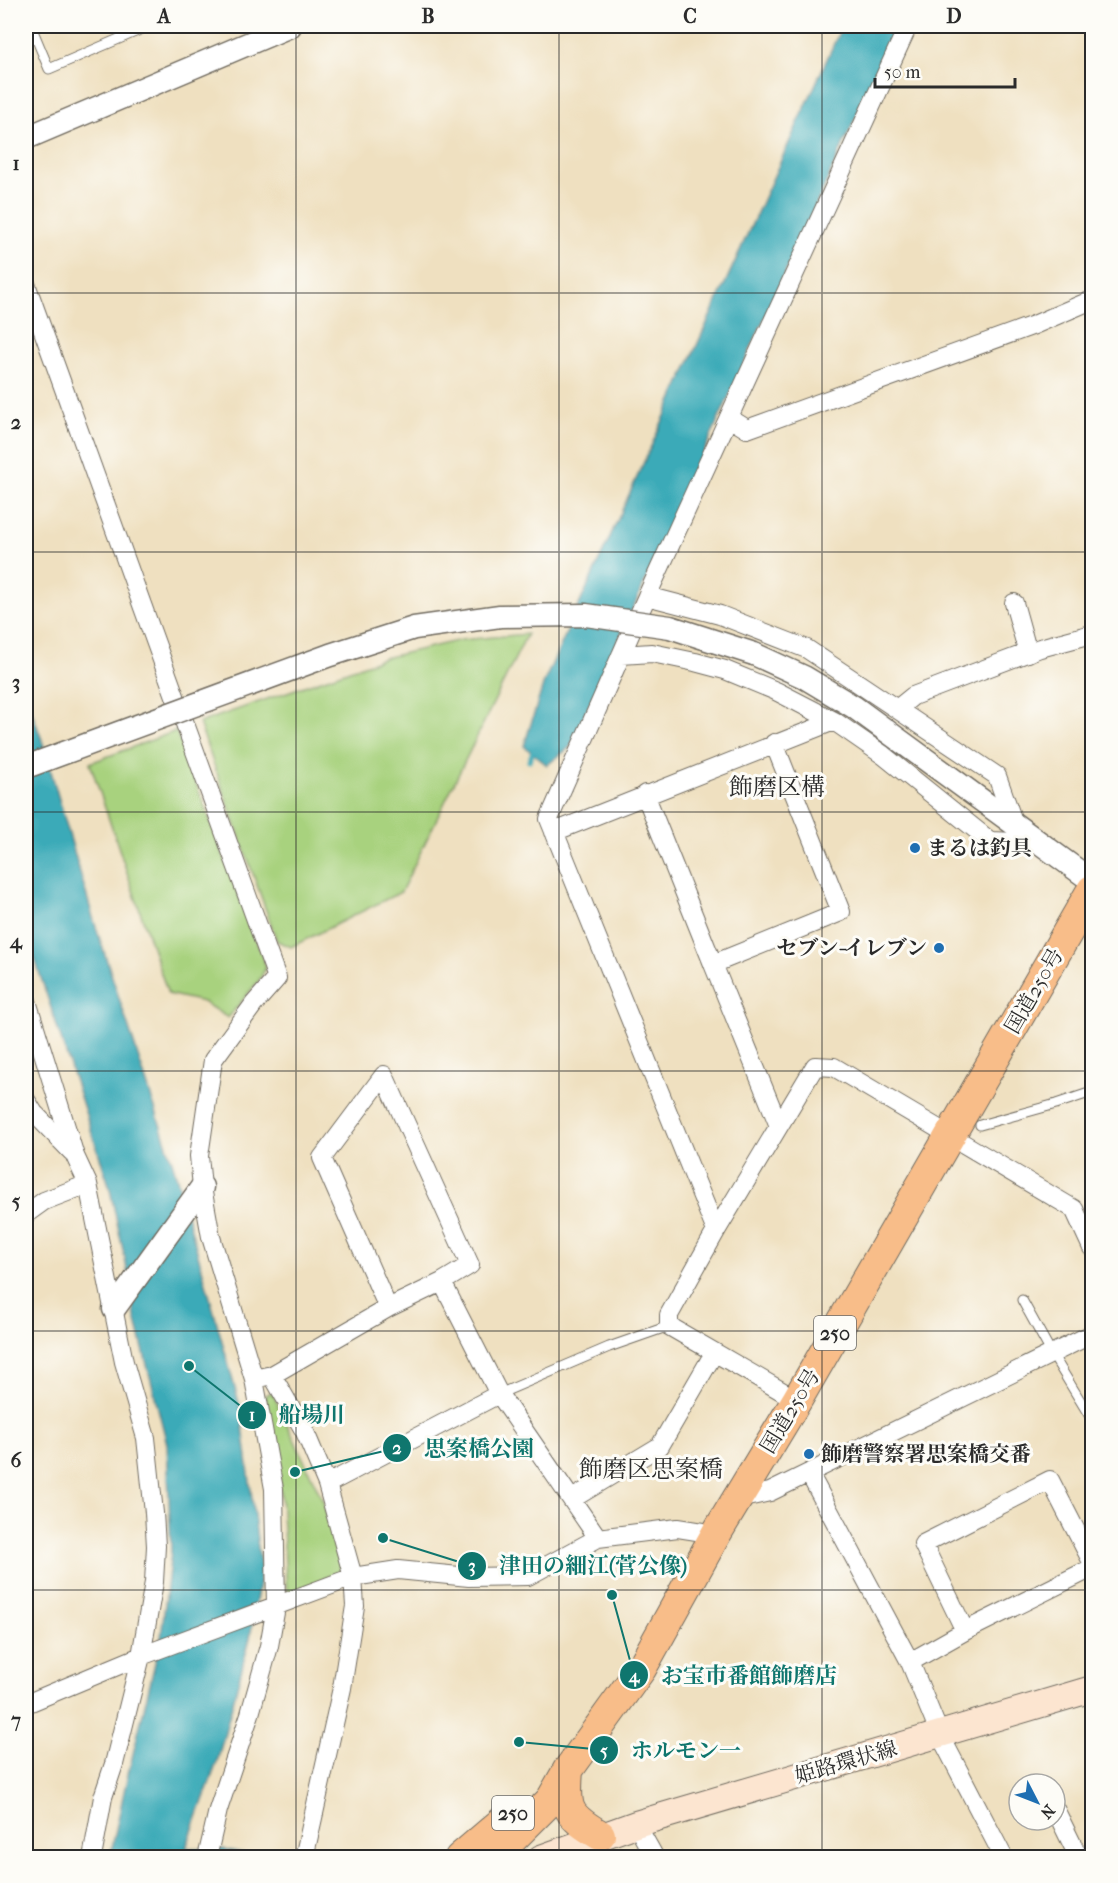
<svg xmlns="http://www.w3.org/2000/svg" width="1118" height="1883" viewBox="0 0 1118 1883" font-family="'IM FELL French Canon','Noto Serif JP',serif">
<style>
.green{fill:#a8d27e;stroke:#6a7e54;stroke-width:1.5}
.water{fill:#3aaab8;stroke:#326a72;stroke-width:1.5}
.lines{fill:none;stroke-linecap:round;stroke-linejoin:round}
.stream{stroke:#3aaab8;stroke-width:5}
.service-casing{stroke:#706a5f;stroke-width:11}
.minor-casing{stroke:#706a5f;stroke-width:20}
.tertiary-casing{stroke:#706a5f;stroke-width:25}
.secondary-casing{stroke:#706a5f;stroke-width:28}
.trunk-casing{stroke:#706a5f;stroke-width:32}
.service{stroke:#fff;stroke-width:9}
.minor{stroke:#fff;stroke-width:18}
.tertiary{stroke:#fff;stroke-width:22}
.secondary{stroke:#fce5d0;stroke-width:26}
.trunk{stroke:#f8bd89;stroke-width:30}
.tertiary-bridge-casing{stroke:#706a5f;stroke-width:25;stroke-linecap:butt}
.tertiary-bridge{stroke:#fff;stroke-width:22}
.grid{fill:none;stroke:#2b2b2b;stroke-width:1.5;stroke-opacity:0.55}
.poi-dot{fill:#1f6fb2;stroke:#fdfcf7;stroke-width:2}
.labels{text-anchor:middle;stroke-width:6;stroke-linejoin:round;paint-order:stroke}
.shield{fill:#fdfcf7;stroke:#6a6a68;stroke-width:1.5}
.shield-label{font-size:20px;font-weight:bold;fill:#2b2b2b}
.poi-label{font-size:21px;font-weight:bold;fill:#2b2b2b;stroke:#fdfcf7;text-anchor:start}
.street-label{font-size:21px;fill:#2b2b2b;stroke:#fdfcf7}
.quarter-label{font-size:24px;fill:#2b2b2b;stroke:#fdfcf7}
.leader{fill:none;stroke:#0f766e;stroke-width:2}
.callout-dot{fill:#0f766e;stroke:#fdfcf7;stroke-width:2}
.mark-label{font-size:18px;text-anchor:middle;font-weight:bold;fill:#fff}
.callout-label{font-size:22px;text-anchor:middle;font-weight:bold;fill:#0f766e;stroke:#fdfcf7;stroke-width:6;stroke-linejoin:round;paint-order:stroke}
.neatline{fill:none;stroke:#2b2b2b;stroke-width:2}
.grid-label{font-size:20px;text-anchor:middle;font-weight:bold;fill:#2b2b2b}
</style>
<rect width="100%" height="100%" fill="#fdfcf7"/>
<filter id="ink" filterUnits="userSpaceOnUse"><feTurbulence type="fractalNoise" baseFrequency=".0167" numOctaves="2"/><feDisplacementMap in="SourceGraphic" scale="12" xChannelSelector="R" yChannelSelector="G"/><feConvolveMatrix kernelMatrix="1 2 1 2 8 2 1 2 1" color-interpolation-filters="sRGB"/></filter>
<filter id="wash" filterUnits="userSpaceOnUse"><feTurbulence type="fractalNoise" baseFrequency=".008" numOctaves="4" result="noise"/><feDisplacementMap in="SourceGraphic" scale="24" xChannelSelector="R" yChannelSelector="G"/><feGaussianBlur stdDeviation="1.35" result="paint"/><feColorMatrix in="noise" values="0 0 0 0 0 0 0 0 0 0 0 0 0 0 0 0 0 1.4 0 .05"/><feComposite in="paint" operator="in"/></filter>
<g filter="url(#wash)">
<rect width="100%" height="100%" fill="#efe0c0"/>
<path class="green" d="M527,634L401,892L291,947L277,941L199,723L384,658L461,640Z
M176,731L266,967L260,979L228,1018L203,1002L168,994L90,763Z
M272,1392L323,1501L342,1571L287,1595L281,1494L276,1449L264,1396Z"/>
<path class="water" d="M842,26H897L570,747L547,765L524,746L544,682Z
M26,696L42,740L94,921L173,1164L241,1410L261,1571L250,1638L217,1762L186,1848L223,1849L260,1857H110L125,1787L161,1638L171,1552L167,1444L135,1317L126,1264L109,1185L26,932Z"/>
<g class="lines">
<path class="stream" d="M529,761L534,749"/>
</g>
</g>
<g filter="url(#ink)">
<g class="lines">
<defs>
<path id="service" d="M31,26L49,69L149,26
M980,1125L1056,1104L1092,1092
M1022,1300L1052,1354L1092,1420
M499,1394L609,1347L669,1326"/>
<path id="minor" d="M26,284L277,978L254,1004L213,1060L199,1156L202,1187L211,1237L254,1379L272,1375L388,1308L442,1282L470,1265L384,1075L322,1158L388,1308
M729,418L747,429L1034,325L1092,300
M647,596L720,615L807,649L997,776L1014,824
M1014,603L1028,653
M621,655L652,653L695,662L725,670L776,691L834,721L883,755L990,841L1041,843
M897,709L913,696L1040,648L1092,634
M645,794L713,964L841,912L774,743
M554,832L834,721
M713,964L779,1126
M26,998L75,1156L88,1184L124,1362L146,1438L154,1513L156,1546L154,1582L141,1656L114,1764L103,1797L92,1858
M26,1100L34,1113L72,1152
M26,1214L44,1201L88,1184
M716,1231L549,819L647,596L908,26
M442,1282L499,1394L598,1538
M272,1375L305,1432L327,1484L353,1577L355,1606L342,1688L304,1858
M797,1400L669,1326V1315L716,1231L815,1066L834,1067L1074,1209L1092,1248
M809,1473L910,1662L940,1735L1004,1858
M327,1484L499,1394
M572,1499L660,1446L714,1353
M738,1499L770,1492L1092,1334
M965,1631L923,1544L1050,1480L1092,1562
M910,1662L965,1631L1092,1568
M26,1704L141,1656L353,1577L398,1570L469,1577L528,1576L598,1538L678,1528L716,1534
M1055,1809L1079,1858
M636,1824L655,1858
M207,1858L218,1810L250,1714L269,1646L276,1607L274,1489L254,1379"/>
<path id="tertiary" d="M26,138L290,26
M754,654L804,677L854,707L1092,881
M114,1309L202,1187"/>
<path id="secondary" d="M541,1858L636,1824L1092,1689"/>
<path id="trunk" d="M568,1770C565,1809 566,1815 600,1835
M460,1858L508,1817
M493,1858L551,1800L568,1770L641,1669L716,1534L797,1400L1092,890"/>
</defs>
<use href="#service" class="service-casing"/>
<use href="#minor" class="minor-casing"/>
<use href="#tertiary" class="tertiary-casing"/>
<use href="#secondary" class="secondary-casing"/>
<use href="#trunk" class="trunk-casing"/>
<use href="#service" class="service"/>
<use href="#minor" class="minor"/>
<use href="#tertiary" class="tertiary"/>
<use href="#secondary" class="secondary"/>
<use href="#trunk" class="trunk"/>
<defs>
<path id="tertiary-bridge" d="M26,767L330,655L414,628L500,616L586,615L670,627L754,654"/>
</defs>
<use href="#tertiary-bridge" class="tertiary-bridge-casing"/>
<use href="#tertiary-bridge" class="tertiary-bridge"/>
</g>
</g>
<path class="grid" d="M296,26V1858M559,26V1858M822,26V1858M26,293H1092M26,552H1092M26,812H1092M26,1071H1092M26,1331H1092M26,1590H1092"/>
<g class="poi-dot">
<circle cx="915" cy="848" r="6"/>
<circle cx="939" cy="948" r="6"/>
<circle cx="809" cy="1454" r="6"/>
</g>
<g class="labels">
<g class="shield">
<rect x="814" y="1316" width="42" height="34" rx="4.5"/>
<rect x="492" y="1796" width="42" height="34" rx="4.5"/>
</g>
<g class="shield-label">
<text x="835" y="1340">250</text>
<text x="513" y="1820">250</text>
</g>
<g class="poi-label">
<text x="927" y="855">まるは釣具</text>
<text x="927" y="955" text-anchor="end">セブン-イレブン</text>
<text x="821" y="1461">飾磨警察署思案橋交番</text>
</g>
<g class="street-label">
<text transform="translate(1034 991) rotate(-60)" y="7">国道250号</text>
<text transform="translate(790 1411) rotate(-59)" y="7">国道250号</text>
<text transform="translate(846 1762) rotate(-16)" y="7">姫路環状線</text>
</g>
<g class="quarter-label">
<text x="777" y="795">飾磨区構</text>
<text x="651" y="1477">飾磨区思案橋</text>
</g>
</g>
<path class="leader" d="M189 1366L252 1415M295 1472L397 1448M383 1538L472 1566M612 1595L634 1675M519 1742L604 1750"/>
<g class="callout-dot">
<circle cx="189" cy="1366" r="6"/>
<circle cx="295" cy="1472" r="6"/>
<circle cx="383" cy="1538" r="6"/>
<circle cx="612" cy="1595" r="6"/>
<circle cx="519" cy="1742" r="6"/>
<circle cx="252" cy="1415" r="15"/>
<circle cx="397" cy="1448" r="15"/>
<circle cx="472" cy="1566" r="15"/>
<circle cx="634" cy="1675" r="15"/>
<circle cx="604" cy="1750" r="15"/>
</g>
<g class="mark-label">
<text x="252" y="1421">1</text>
<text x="397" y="1454">2</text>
<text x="472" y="1572">3</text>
<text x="634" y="1682">4</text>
<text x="604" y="1757">5</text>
</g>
<g class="callout-label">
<text x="312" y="1422">船場川</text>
<text x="479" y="1456">思案橋公園</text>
<text x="593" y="1573">津田の細江(菅公像)</text>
<text x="749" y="1683">お宝市番館飾磨店</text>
<text x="686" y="1758">ホルモン一</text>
</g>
<rect width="1118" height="1883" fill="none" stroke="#fdfcf7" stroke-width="66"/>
<g transform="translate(1037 1802) rotate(132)"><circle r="28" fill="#fdfcf7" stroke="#a9a8a5" stroke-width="1.5"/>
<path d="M0-4.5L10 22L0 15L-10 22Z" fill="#1f6fb2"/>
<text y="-9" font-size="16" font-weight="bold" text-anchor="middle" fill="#2b2b2b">N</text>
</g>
<path d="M875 78v9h140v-9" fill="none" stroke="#2b2b2b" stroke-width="3"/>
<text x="884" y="78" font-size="18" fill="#2b2b2b" stroke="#fdfcf7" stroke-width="4.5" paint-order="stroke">50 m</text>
<rect x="33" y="33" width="1052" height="1817" class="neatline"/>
<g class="grid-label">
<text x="164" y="23">A</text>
<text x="428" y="23">B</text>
<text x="690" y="23">C</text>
<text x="954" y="23">D</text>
<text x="16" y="170">1</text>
<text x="16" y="429">2</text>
<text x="16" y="689">3</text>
<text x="16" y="948">4</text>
<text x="16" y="1208">5</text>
<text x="16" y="1467">6</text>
<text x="16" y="1727">7</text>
</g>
</svg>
